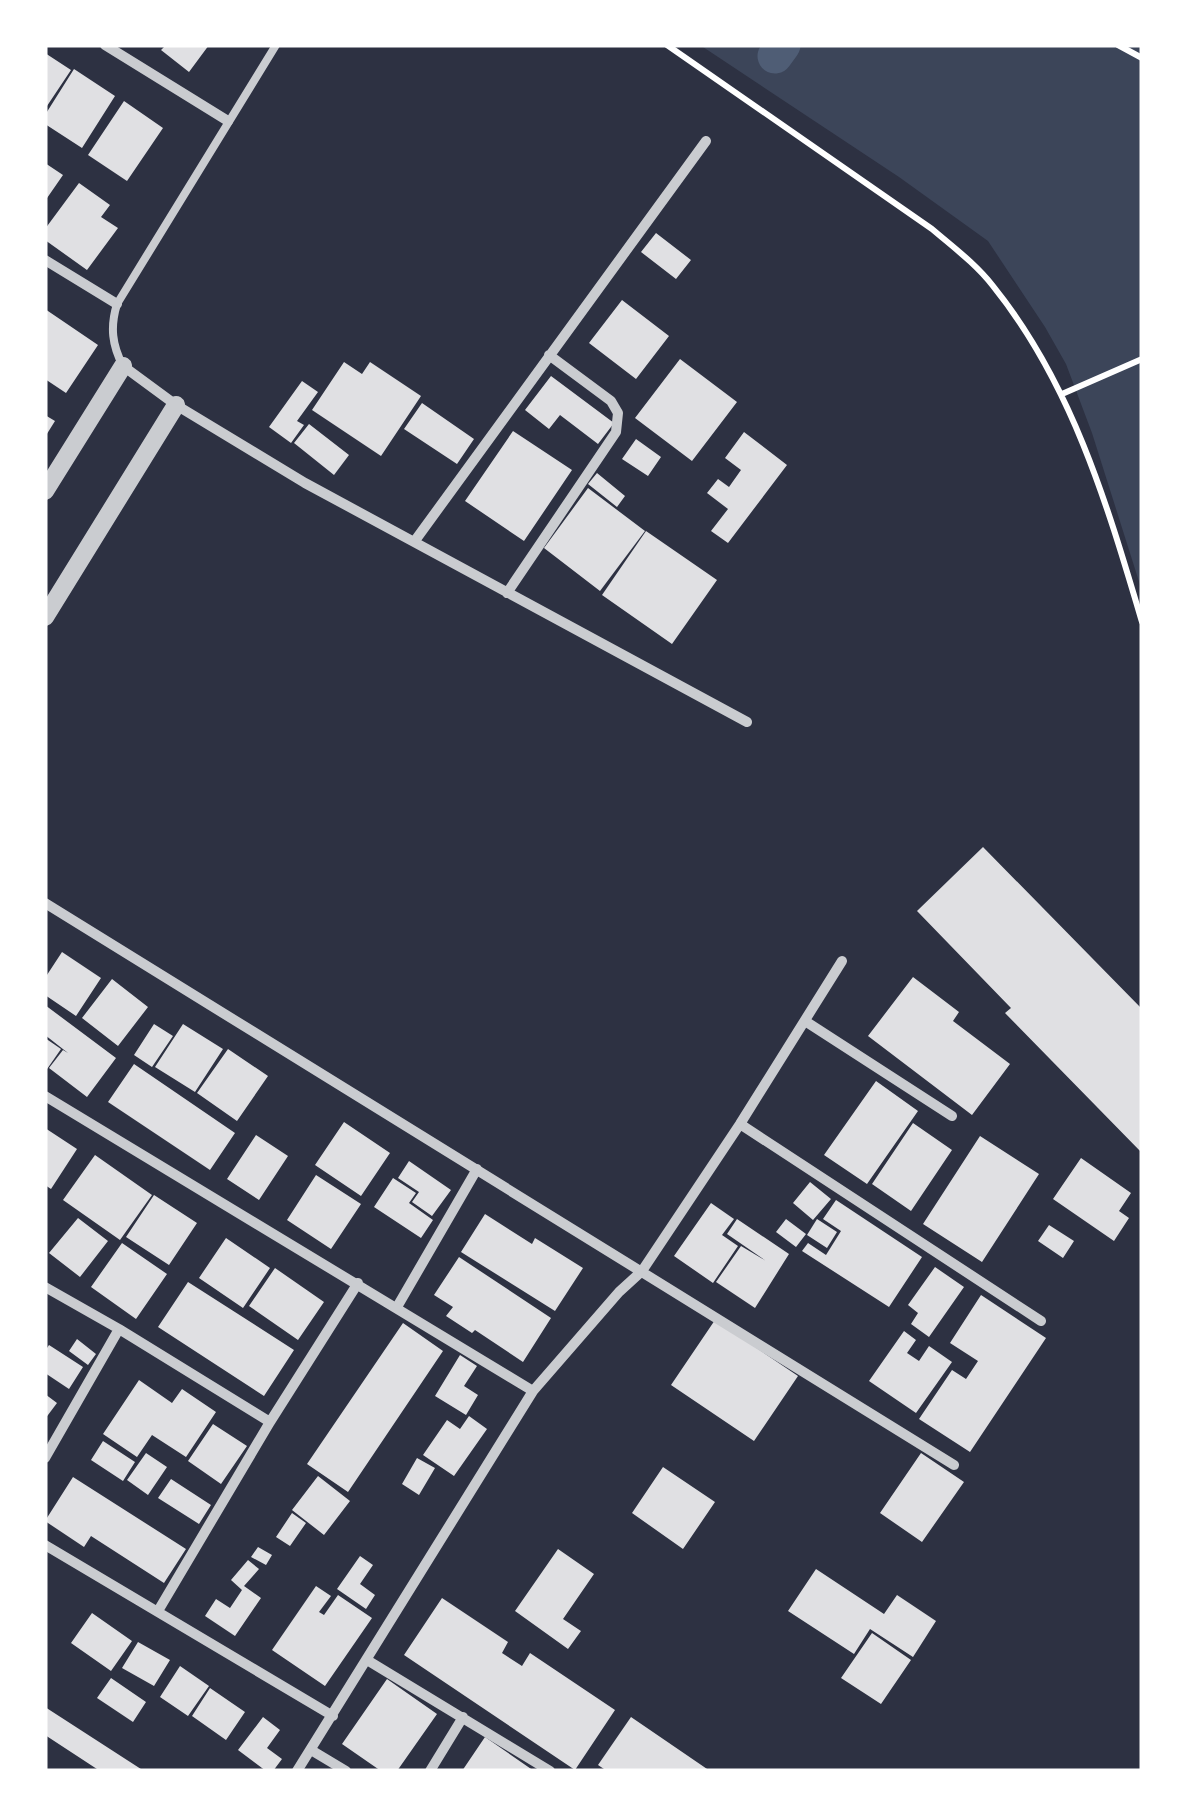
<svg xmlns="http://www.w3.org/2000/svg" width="1187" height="1816" viewBox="0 0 1187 1816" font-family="'Alegreya Sans',sans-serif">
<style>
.green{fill:#3c4559}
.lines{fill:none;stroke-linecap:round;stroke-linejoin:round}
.canal{stroke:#4f5d75;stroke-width:35}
.building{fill:#e0e0e3}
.path{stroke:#fff;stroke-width:6}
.service{stroke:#caccd0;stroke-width:8}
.minor{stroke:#caccd0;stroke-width:10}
.tertiary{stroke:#caccd0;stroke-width:18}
</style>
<rect width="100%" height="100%" fill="#2d3142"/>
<path class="green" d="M700,45H1142V591L1092,433L1066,364L1045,327L988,241L899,177Z"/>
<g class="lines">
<path class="canal" d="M775,56L783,45"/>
</g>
<path class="building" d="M166,45H209L189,72L161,50Z
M45,53L71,70L45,109Z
M74,69L115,96L82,148L45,124V115Z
M124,101L163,128L127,181L88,155Z
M45,163L63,175L45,201Z
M79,183L110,205L101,217L118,228L87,270L45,240V229Z
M656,233L691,260L676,279L641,252Z
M622,300L669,336L636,379L589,343Z
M45,309L98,345L66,393L45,379Z
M680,359L737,402L692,461L635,418Z
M344,362L362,374L370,362L421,396L381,456L312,410Z
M551,376L614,423L598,444L560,415L549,429L525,410Z
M302,381L318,392L297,421L304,425L291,443L269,427Z
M422,403L474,439L457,464L404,429Z
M45,415L55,421L45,437Z
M309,424L349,455L334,475L294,443Z
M513,431L572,470L524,541L465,501Z
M744,432L787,465L728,543L711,531L728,509L707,493L718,479L729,487L741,470L725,458Z
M636,439L661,457L648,476L622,459Z
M597,473L625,496L617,507L588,484Z
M588,488L645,531L600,591L544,548Z
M646,531L717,580L672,644L602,595Z
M983,847L1142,1009V1153L1005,1013L1011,1008L917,911Z
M62,952L101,978L76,1016L45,995V978Z
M913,977L959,1012L953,1021L1010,1064L972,1115L868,1036Z
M112,979L148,1007L118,1046L82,1018Z
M45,1005L116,1058L87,1097L49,1068L63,1050L68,1053L45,1035Z
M154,1024L173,1036L152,1067L134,1055Z
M183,1024L223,1049L195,1092L155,1067Z
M45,1038L61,1049L45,1072Z
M228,1049L268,1076L237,1121L197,1093Z
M134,1064L235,1133L210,1170L108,1102Z
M876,1081L918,1111L867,1184L824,1155Z
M344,1122L390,1153L361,1196L315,1165Z
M913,1123L952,1150L911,1211L872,1184Z
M45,1128L77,1149L51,1189L45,1185Z
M256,1135L288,1156L259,1200L227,1179Z
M980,1136L1039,1174L982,1262L923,1224Z
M95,1155L152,1195L120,1240L63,1200Z
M1081,1158L1131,1193L1119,1211L1129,1218L1114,1241L1053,1199Z
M409,1161L451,1190L432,1216L412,1202L419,1192L398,1178Z
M316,1175L361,1204L331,1249L287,1220Z
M393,1178L416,1193L409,1203L433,1220L421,1238L374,1207Z
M810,1182L831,1199L813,1220L793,1203Z
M154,1195L197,1223L169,1265L126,1237Z
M836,1200L922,1257L889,1307L802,1251L808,1243L826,1255L841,1231L823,1219Z
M711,1203L734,1219L722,1235L738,1246L713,1283L674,1256Z
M485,1214L532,1244L535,1238L583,1268L555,1311L461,1252Z
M78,1218L108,1241L80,1277L49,1253Z
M737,1219L789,1254L755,1308L716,1282L741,1246L766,1261L727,1234Z
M786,1219L806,1234L796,1247L776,1232Z
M817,1219L837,1232L827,1248L807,1235Z
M1049,1225L1074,1241L1063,1258L1038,1241Z
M226,1238L270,1268L243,1308L199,1278Z
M122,1243L167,1274L136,1319L91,1287Z
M459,1257L551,1318L523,1362L475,1330L472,1333L446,1316L453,1307L434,1295Z
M935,1267L964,1287L929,1337L911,1324L918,1313L908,1305Z
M275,1268L324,1302L298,1340L249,1306Z
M188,1282L294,1350L264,1396L158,1327Z
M981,1295L1046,1338L970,1452L919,1419L952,1370L966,1379L978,1361L950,1343Z
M715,1320L798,1376L754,1441L671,1385Z
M403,1323L443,1351L348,1492L307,1464Z
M904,1331L916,1340L907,1353L919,1361L929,1346L952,1362L916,1413L869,1381Z
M77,1339L96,1354L88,1365L69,1351Z
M49,1345L83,1367L69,1389L45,1373V1351Z
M460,1355L477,1366L464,1386L478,1395L466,1415L435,1396Z
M139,1380L172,1403L182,1389L216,1412L186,1457L152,1435L137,1457L103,1434Z
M45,1394L57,1403L45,1419Z
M469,1416L487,1429L454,1476L423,1455L447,1420L460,1429Z
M213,1424L247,1446L221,1484L188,1461Z
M103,1441L135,1462L123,1481L91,1460Z
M146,1453L167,1467L148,1495L127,1480Z
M921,1453L964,1482L922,1542L880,1513Z
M417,1458L435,1468L419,1495L402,1484Z
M663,1467L715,1502L683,1549L632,1513Z
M318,1476L350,1501L324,1535L292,1510Z
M73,1477L186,1549L164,1583L91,1536L84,1547L45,1521Z
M171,1479L211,1505L199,1524L158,1498Z
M292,1513L306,1523L290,1546L276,1537Z
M258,1547L272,1555L266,1565L251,1557Z
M558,1549L594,1574L563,1619L581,1631L568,1649L515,1611Z
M360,1556L373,1565L360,1584L375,1595L366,1609L337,1589Z
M248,1560L259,1569L244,1586L261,1598L235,1636L205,1616L216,1599L230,1608L242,1590L231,1580Z
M816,1569L884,1614L897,1595L936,1621L913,1657L870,1629L854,1654L788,1611Z
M316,1586L331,1596L319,1612L324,1615L338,1595L372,1618L325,1686L272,1650Z
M442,1598L508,1642L502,1653L522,1666L530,1653L615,1710L575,1770L404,1655Z
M92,1613L132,1641L111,1671L71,1643Z
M872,1633L911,1660L881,1704L841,1678Z
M138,1642L170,1660L154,1686L122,1668Z
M180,1666L209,1686L188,1716L160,1697Z
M111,1678L146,1702L133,1722L97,1698Z
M387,1679L437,1714L397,1771H381L342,1744Z
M210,1688L245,1712L226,1740L192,1716Z
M45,1707L144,1771H100L45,1735Z
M263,1717L280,1730L267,1748L282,1759L273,1771H266L238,1750Z
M631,1717L710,1771H607L598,1765Z
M485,1737L534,1771H462Z"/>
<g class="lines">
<path class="path" d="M667,45L932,229C953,247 976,264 993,286C1072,384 1107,504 1142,622
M1118,45L1142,58
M1062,394L1142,359"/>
<path class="service" d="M123,366C112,345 110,327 117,304L276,45"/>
<path class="minor" d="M105,45L228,121
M45,260L117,304
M123,366L176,405L305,483L747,722
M414,542L706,141
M507,593L616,432L618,413L611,401L549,355
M45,903L954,1465
M805,1021L952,1116
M45,1096L533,1391
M740,1124L1041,1321
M45,1287L119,1329L270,1422
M397,1307L477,1169
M45,1458L119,1329
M45,1545L333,1716
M158,1611L270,1422L358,1283
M367,1660L550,1771
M311,1750L346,1771
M297,1771L533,1391L619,1292L642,1271L740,1124L842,961
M430,1771L463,1717"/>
<path class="tertiary" d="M45,491L123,366
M45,617L176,405"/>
</g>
<rect width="1187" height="1816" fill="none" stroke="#ffffff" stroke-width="95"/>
</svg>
